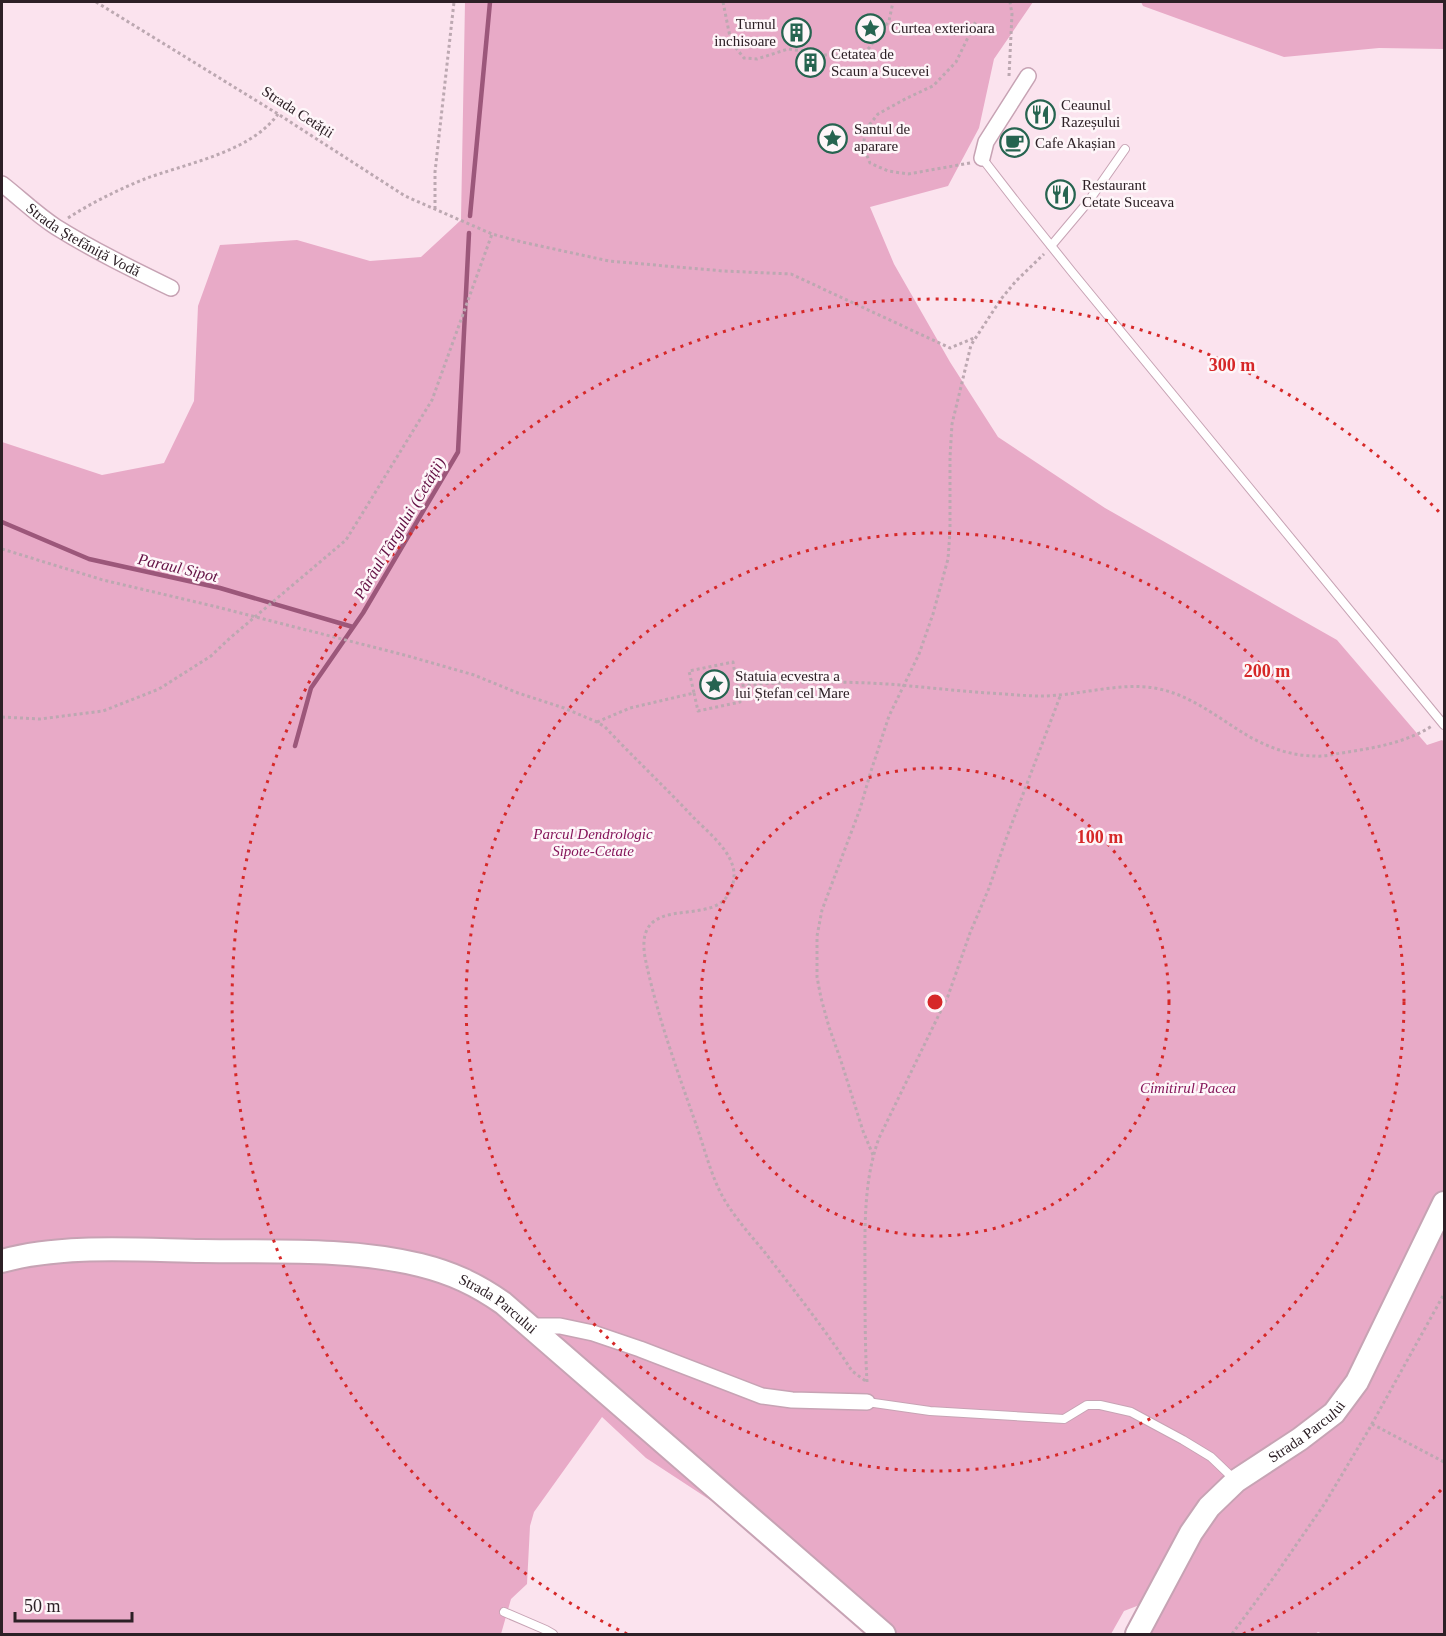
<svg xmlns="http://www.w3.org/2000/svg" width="1446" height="1636" viewBox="0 0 1446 1636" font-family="'Times New Roman',serif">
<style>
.green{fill:#e8aac7}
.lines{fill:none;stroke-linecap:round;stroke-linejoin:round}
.stream{stroke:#9c577a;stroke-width:4.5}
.lane-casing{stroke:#c7a3b4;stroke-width:10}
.street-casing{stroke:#c7a3b4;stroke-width:18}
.secondary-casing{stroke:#c7a3b4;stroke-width:26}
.path{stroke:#bca8b1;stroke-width:3;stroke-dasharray:3 3;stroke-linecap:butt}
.lane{stroke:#fff;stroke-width:8}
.street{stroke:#fff;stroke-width:15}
.secondary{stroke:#fff;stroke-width:22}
.ring{fill:none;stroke:#d62828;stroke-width:3;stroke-dasharray:3 6}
.labels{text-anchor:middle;stroke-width:5;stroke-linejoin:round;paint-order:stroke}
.poi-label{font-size:15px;fill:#2d2026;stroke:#fef6f9;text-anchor:start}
.street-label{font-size:15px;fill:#2d2026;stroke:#fef6f9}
.park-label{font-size:15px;font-style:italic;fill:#86175b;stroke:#fef6f9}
.water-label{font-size:16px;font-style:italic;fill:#630f43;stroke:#fef6f9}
.centre{fill:#d62828;stroke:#fef6f9;stroke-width:3}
.ring-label{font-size:18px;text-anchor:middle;font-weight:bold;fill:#d62828;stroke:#fef6f9;stroke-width:5;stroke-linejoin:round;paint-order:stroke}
</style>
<rect width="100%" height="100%" fill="#fbe3ee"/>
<path class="green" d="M465,2H1033L994,59L979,128L948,186L870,207L894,264L950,362L998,437L1105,508L1337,640L1427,745L1442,740L1444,742V1634H1323L1318,1632L1315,1634H1137L1155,1599L1124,1611L1111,1634H866L765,1536L646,1458L602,1417L534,1512L530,1526L527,1584L511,1599L501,1634H2V442L102,475L164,463L194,401L198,306L220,245L297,240L370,261L421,257L461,220Z
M1141,2H1444V49L1379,48L1284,57L1143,6Z"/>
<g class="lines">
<path class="stream" d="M470,216L490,2
M2,522L89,559L220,588L353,627
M295,746L311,688L363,613L458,452L469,233"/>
<defs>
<path id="lane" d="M982,158L1020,207L1072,272L1444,725
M1051,246L1088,202L1125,149
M867,1402L930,1411L1064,1419L1087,1405H1100L1131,1412L1183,1440L1211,1457L1235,1480
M504,1612L546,1630L553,1634"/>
<g id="street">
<path d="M982,158L986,142L1028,76"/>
<path id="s1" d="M2,184C20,198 36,214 56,227C93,250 132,269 171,288"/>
<path d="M529,1326H560L593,1333L640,1349L762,1396L792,1400L867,1402"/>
</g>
<g id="secondary">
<path id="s2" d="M2,1261C62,1244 139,1250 202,1251C274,1252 350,1248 420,1265C452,1273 476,1284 503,1303L884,1634"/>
<path id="s3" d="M1137,1634L1191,1533L1209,1507L1236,1481L1300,1439L1334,1413L1357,1382L1444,1203"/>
</g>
</defs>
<use href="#lane" class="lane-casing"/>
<use href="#street" class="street-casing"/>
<use href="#secondary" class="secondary-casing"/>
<path class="path" d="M96,2L278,114L405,196L492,234L522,242L609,261L723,271L791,274L950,348L974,338
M723,2L731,42L744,58L757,59L788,49L803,51L816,56L835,54L845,60L869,48L889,21L893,2
M1009,76L1012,14L1010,2
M970,163L908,174L888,171L870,163L863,146L866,129L878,114L907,98L933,86L956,62L976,21
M435,209V172L454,2
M68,218C91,203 116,191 142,180C186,163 250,153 278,114
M2,549L103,580L213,606L408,656L474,675L518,693L564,708L597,722L605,727C634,758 665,787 694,818C708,832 728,848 733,867C735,874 734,883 731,889C718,926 655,898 645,935C643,943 644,954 646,962C658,1018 678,1073 697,1127C706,1153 713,1184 729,1207C739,1222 751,1236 763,1250C793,1289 825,1329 852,1371L867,1382
M694,693L698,711L740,702L737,686
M2,717L40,719L103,711L159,689L211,656L230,638L346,540L432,400L492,234
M597,722L630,708L694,693L689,671L733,662L737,686C787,681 837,681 887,684C926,687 965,692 1005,694C1017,695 1029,696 1041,696C1077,696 1119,682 1154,688C1191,694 1219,719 1250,737C1270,748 1292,756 1315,756C1324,757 1333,754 1342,753C1374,748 1405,743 1432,726
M873,1155L863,1131L841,1061L829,1027L821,998L817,977V936L822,910L860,809L871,771L889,716L919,654L933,614L948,559L950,532V457L952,424L971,345L1001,299L1016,281L1044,254
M867,1382C865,1347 865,1311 865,1276C865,1229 863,1182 879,1138L948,996L970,933L989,888L1006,839L1061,694
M1372,1424L1444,1462
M1232,1634L1274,1577L1325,1503L1368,1431L1444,1294"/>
<use href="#lane" class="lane"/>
<use href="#street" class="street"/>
<use href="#secondary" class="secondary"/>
</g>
<g class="ring">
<circle cx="935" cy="1002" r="234"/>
<circle cx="935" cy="1002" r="469"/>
<path d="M1441 1490A703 703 0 0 1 1243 1634M627 1634A703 703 0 1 1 1441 514"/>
</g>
<defs>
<symbol id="sight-ring" viewBox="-11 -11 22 22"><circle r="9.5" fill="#fef6f9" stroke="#266450" stroke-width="1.5"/><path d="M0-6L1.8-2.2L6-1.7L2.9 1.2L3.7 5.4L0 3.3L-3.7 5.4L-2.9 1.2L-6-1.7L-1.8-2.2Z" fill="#266450"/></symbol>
<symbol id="building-ring" viewBox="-11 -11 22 22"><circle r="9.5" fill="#fef6f9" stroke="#266450" stroke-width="1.5"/><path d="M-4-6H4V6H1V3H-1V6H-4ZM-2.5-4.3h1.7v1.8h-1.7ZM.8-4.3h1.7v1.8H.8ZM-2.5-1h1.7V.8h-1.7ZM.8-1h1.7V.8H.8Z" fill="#266450"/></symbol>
<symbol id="restaurant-ring" viewBox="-11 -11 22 22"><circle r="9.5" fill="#fef6f9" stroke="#266450" stroke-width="1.5"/><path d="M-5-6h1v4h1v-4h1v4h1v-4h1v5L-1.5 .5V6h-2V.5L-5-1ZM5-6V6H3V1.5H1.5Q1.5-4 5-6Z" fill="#266450"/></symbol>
<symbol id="cafe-ring" viewBox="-11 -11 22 22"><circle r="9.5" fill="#fef6f9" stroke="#266450" stroke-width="1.5"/><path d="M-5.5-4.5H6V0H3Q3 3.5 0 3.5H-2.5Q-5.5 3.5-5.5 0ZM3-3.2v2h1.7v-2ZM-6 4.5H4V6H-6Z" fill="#266450"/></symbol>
</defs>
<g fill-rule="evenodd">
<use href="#sight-ring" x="854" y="12" width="33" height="33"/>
<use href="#building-ring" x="780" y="16" width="33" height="33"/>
<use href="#building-ring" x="794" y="46" width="33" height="33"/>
<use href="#restaurant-ring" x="1024" y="98" width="33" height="33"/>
<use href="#sight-ring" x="816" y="122" width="33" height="33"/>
<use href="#cafe-ring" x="998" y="126" width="33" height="33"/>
<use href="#restaurant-ring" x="1044" y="178" width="33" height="33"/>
<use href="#sight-ring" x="698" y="668" width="33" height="33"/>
</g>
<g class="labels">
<g class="poi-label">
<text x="776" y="29" text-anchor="end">Turnul<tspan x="776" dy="17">inchisoare</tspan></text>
<text x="891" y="33">Curtea exterioara</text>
<text x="831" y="59">Cetatea de<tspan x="831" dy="17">Scaun a Sucevei</tspan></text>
<text x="1061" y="110">Ceaunul<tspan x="1061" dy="17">Razeșului</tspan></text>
<text x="854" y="134">Santul de<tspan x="854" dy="17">aparare</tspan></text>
<text x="1035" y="148">Cafe Akașian</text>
<text x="1082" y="190">Restaurant<tspan x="1082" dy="17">Cetate Suceava</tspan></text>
<text x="735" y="681">Statuia ecvestra a<tspan x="735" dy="17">lui Ștefan cel Mare</tspan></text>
</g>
<g class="street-label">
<text transform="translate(298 112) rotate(33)" y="5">Strada Cetății</text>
<text dy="5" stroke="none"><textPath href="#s1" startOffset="99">Strada Ștefăniță Vodă</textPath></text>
<text dy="5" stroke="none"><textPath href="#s2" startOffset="508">Strada Parcului</textPath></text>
<text dy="5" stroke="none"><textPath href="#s3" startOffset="270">Strada Parcului</textPath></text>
</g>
<g class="park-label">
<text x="593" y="839">Parcul Dendrologic<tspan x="593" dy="17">Sipote-Cetate</tspan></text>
<text x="1188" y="1093">Cimitirul Pacea</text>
</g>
<g class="water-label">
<text transform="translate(399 528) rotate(-59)" y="6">Pârâul Târgului (Cetății)</text>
<text transform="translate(178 567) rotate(13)" y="6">Paraul Sipot</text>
</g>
</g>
<circle cx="935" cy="1002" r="9" class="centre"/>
<g class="ring-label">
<text x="1232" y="371">300 m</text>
<text x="1267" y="677">200 m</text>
<text x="1100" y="843">100 m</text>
</g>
<rect width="1446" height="1636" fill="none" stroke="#2d2026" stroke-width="6"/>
<path d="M15 1612v9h117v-9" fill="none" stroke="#2d2026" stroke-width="3"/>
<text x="24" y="1612" font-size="18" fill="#2d2026" stroke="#fef6f9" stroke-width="4.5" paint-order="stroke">50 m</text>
</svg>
